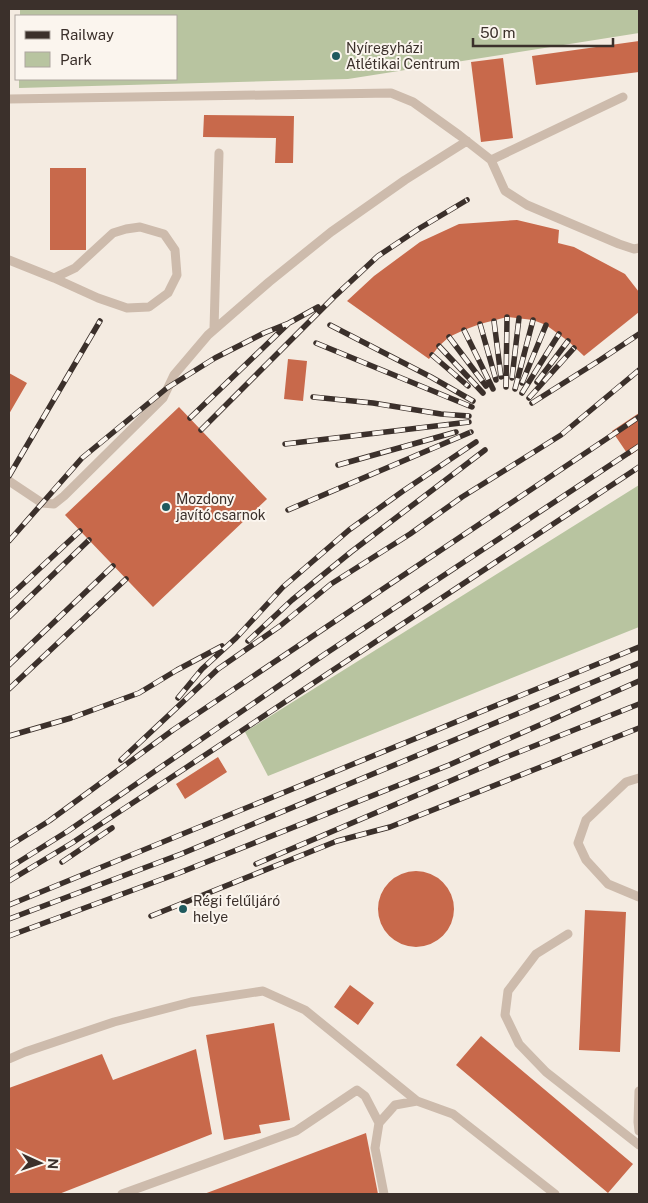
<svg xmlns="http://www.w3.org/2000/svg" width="648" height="1203" viewBox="0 0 648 1203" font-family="'Public Sans',sans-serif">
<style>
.green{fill:#b8c4a0}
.building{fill:#c8694b}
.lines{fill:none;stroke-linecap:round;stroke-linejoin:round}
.service{stroke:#cdbbac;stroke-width:9}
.rail-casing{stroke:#3b302b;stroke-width:5.5}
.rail{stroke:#fbf5ee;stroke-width:4;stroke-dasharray:11;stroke-linecap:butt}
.poi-dot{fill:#1f5a5e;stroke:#fbf5ee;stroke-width:2}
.labels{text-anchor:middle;stroke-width:4;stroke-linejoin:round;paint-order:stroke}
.poi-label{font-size:14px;fill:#3b302b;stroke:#fbf5ee;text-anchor:start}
</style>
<rect width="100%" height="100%" fill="#f4ebe1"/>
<path class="green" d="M20,9H639V33L348,79L19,88V79H176V16H20Z
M639,485V627L268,776L245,732Z"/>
<path class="building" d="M639,41V72L536,85L532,56Z
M503,58L513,138L481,142L471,62Z
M204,115L294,116L293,163H275L276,138L203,137Z
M50,168H86V250H50Z
M517,220L559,230L558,243L574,247L625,274L639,292V312L584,356L568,341L546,325L533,320L507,317L480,324L464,330L449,337L439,346L429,359L347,301L374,276L420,242L459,224Z
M288,359L307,361L303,401L284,399Z
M9,373L27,383L9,414Z
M179,407L267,499L153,607L65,515Z
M639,413V449L629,456L612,431Z
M218,757L227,772L185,799L176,784Z
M378 909a38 38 0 1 1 76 0a38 38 0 1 1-76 0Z
M585,910L626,912L620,1052L579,1050Z
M350,985L374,1003L358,1025L334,1007Z
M274,1023L290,1120L259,1125L261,1133L224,1140L206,1035Z
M481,1036L633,1164L608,1193L456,1065Z
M196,1049L212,1134L59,1194H9V1123L10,1122L9,1118V1088L102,1054L113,1080Z
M366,1133L378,1194H204Z"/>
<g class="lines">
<path class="service" d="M9,99L391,93L413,102L459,135L491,160L505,191L527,205L619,244L634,249L639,248
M491,160L623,97
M9,260L54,278L98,298L127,308L149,307L168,293L177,275L175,250L164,234L140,227L126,229L113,233L75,268L54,278
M214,329L219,153
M9,481L42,503L54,504L64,496L163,398L174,375L208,335L269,282L331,232L405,180L467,141
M639,778L626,782L586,820L578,843L586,860L608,884L639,897
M568,934L536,954L508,991L505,1015L519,1044L546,1072L639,1145
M9,1059L25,1052L114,1022L191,1002L263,991L305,1010L417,1101
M639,1091L638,1122L639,1131
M122,1194L296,1131L357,1090L365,1096L379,1123
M384,1194L375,1148L379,1123L395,1105L417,1101L453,1114L555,1194"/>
<defs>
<path id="rail" d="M494,321L501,377
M480,324L496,380
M330,325L431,377L473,401
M464,330L493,389
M449,337L486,386
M316,343L472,407
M439,346L483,393
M432,355L468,386
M512,378L519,318
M537,382L568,341
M522,383L546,325
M506,387L507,317
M515,389L533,320
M522,393L559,334
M313,397L373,403L441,414L469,416
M529,398L574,348
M532,403L600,360L639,334
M190,418L289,323L318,307
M201,430L334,297L378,256L420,228L467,200
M285,444L469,422
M338,465L456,432
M9,476L100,321
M288,510L471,432
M9,541L82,458L167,388L215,358L264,333L289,323
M9,597L80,531
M9,617L89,540
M248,641L292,600L351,552L485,450
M9,665L113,566
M9,689L126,579
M178,698L202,669L236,638L283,587L349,530L403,491L476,442
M9,736L71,718L139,693L177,670L222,646
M121,760L218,669L280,626L331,584L410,534L462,497L561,435L639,370
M9,846L49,821L173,730L639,417
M62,862L112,828
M256,864L504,758L639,704
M9,868L68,831L325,654L639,446
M9,881L72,843L187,767L639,467
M9,905L639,647
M151,916L337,841L390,827L639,728
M9,919L181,854L639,663
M9,936L179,873L449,765L639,681"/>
</defs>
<use href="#rail" class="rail-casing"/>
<use href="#rail" class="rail"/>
</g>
<g class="poi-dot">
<circle cx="336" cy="56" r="5"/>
<circle cx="166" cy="507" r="5"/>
<circle cx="183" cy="909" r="5"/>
</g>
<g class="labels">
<g class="poi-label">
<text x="346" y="53">Nyíregyházi<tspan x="346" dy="16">Atlétikai Centrum</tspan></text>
<text x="176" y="504">Mozdony<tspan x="176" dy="16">javító csarnok</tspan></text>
<text x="193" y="906">Régi felűljáró<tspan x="193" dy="16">helye</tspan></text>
</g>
</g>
<rect width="648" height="1203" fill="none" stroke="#3b302b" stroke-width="20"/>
<rect x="15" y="15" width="162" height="65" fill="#fbf5ee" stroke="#aea6a0"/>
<rect x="25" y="31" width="25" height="8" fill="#3b302b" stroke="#aea6a0"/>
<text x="60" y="40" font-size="15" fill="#3b302b">Railway</text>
<rect x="25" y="52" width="25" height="15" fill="#b8c4a0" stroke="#aea6a0"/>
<text x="60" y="65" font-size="15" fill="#3b302b">Park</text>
<g transform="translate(40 1163) rotate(93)" stroke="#fbf5ee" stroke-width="4" paint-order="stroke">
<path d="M0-4L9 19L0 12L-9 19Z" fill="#3b302b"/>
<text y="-8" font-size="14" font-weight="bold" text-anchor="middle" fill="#3b302b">N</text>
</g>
<path d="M473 38v8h140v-8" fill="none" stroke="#3b302b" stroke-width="2.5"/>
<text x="480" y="38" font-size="15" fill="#3b302b" stroke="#fbf5ee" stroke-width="4" paint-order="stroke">50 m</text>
</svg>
